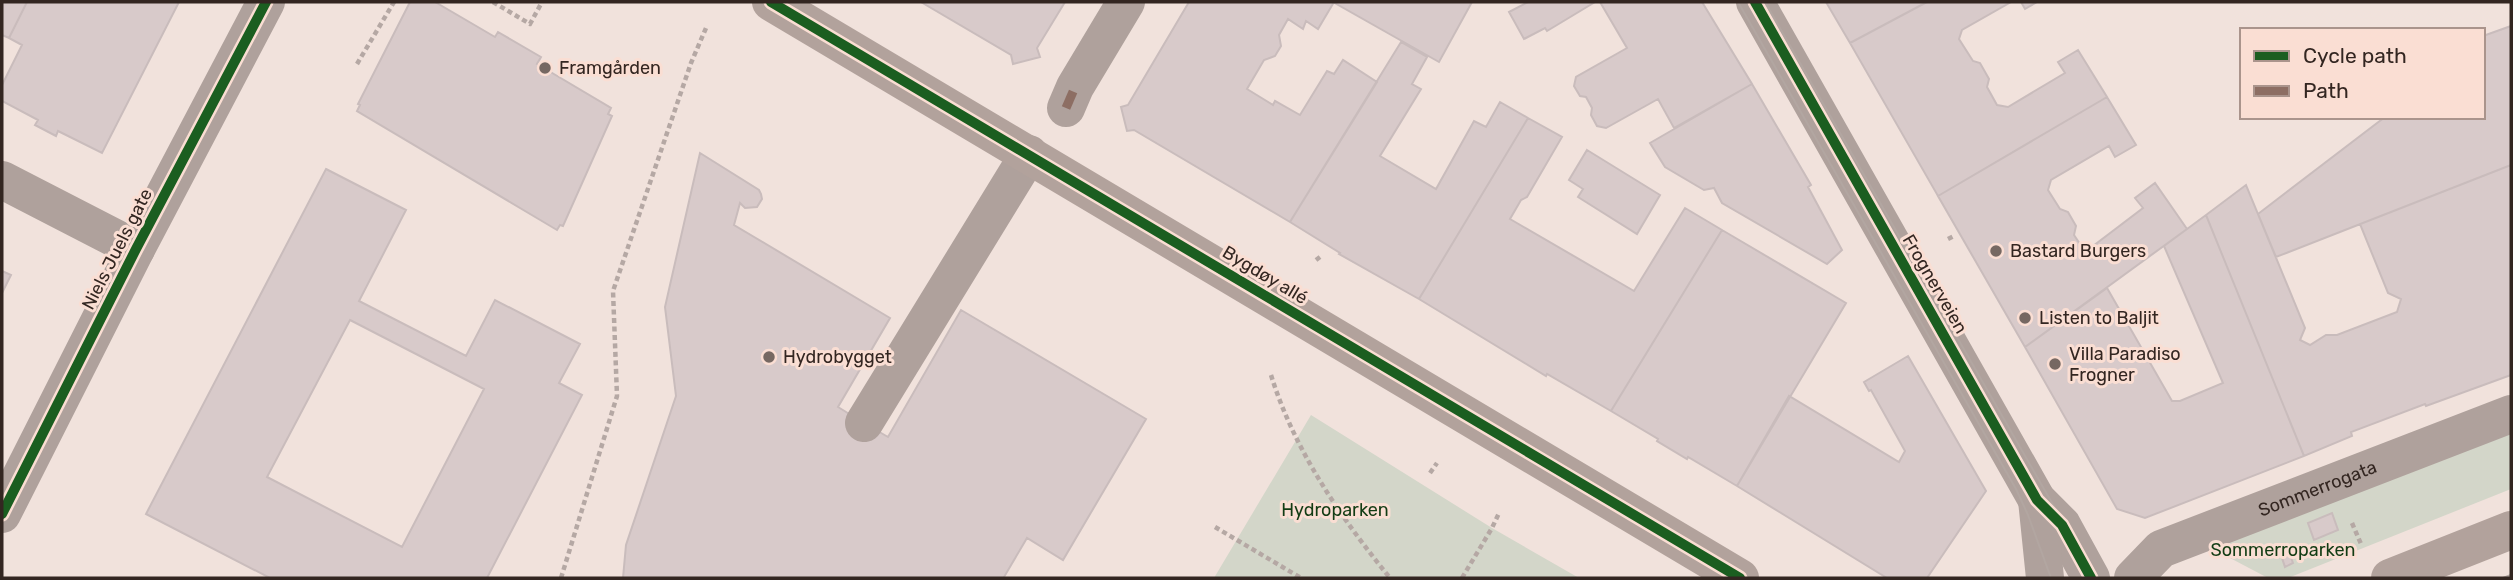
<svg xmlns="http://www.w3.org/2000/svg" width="2513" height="580" viewBox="0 0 2513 580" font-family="Rubik,sans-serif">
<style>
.green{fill:#d3d6c9}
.building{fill:#d8caca;stroke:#c9bcbc;stroke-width:2;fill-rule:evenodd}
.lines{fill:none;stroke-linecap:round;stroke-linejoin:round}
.path{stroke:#b5a8a4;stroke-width:4.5;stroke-dasharray:5 3.5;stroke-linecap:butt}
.minor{stroke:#afa19c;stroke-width:38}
.major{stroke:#b2a29c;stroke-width:38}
.tram{stroke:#b2a6a1;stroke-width:2}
.quiet{stroke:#8d6e63;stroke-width:9;stroke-dasharray:18 9;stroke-linecap:butt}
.cycleway-casing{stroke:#faded3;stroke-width:15}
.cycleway{stroke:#1b5e20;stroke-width:10}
.poi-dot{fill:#766862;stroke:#faded3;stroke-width:2.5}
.labels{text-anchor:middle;stroke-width:6;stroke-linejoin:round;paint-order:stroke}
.poi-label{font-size:18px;fill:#332621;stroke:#faded3;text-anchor:start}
.street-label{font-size:18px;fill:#332621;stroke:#faded3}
.park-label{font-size:18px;fill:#133c14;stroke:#faded3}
</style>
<rect width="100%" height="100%" fill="#f1e2dc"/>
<path class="green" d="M1311,415L1492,528L1579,578H1214Z
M2511,430V489L2288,578H2268L2230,558L2228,549L2231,539Z"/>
<path class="building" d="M2,2H27L9,38L2,35Z
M27,2H179L102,153L58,131L56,136L35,125L38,120L2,101V85L22,45L9,38Z
M410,2H435L495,37L498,32L541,57L537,64L611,108L608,114L612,116L563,226L560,225L557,230L357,111L360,105L358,104Z
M921,2H1065L1037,48L1040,57L1013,64L1011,55Z
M1189,2H1334L1318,29L1306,21L1303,29L1288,19L1279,35L1281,46L1275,56L1264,60L1247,89L1273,105L1275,101L1300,115L1327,71L1334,74L1343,60L1377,82L1290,222L1134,130L1127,131L1121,107L1128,105Z
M1333,2H1472L1439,62Z
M1528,2H1595L1547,31L1545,28L1524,39L1509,12Z
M1600,2H1702L1752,84L1674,128L1658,99L1606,128L1597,126L1591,115L1592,108L1586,97L1580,96L1574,86L1576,77L1627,48Z
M1826,2H1927L1850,43Z
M1927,2H2011L1962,30L1959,39L1973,61L1980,63L1989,79L1987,87L1997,105L2008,107L2065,73L2058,62L2078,50L2107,97L1938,196L1850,43Z
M2021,2H2037L2025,9Z
M2511,26V165L2276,257L2258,214L2385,117H2483V36Z
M1401,42L1427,57L1412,84L1421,89L1380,156L1436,189L1474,121L1486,127L1500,102L1528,118L1419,299L1339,254L1340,253L1290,222Z
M1752,84L1811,185L1808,187L1842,250L1827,264L1722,203L1714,188L1704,190L1665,167L1650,143Z
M2107,97L2136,145L2115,157L2109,146L2051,180L2048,190L2060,209L2068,212L2076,226L2074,235L2082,247L2093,246L2143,208L2135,198L2155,183L2187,229L2025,347L1938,196Z
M1528,118L1562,137L1527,197L1521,200L1510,219L1634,291L1685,208L1722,230L1611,411L1547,374L1546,376L1419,299Z
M1587,150L1660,195L1637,234L1578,197L1583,189L1569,180Z
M700,153L759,190L761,194L762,199L757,207L745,208L740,203L734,225L890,318L838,407L864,423L888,437L961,310L1146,419L1063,560L1027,538L1004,577L1006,578H623L626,545L676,396L665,307Z
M2511,165V375L2426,406L2425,404L2351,432L2352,436L2304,456L2206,215L2246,185L2305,328L2300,340L2310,345L2326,335H2337L2397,312L2401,299L2388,293L2360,224Z
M326,169L406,210L359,301L466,356L495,300L580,344L559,383L582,395L487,578H270L146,514ZM350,320L484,389L402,547L267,477Z
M2206,215L2304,456L2145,518L2117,509L2025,347L2107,288L2172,401H2180L2223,383L2164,246Z
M1722,230L1846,303L1737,486L1688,457L1687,459L1657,441L1658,439L1611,411Z
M2,271L11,275L2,293Z
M1908,356L1986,491L1927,578H1887L1737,486L1789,396L1899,462L1905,451L1871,390L1869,391L1864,382Z
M2332,513L2338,530L2314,540L2308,523Z
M2290,555L2293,563L2285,567L2282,558Z"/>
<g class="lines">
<path class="path" d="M493,2L530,24L542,2
M357,64L394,2
M1948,239L1954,236
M1316,260L1320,257
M1271,375C1294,450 1341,518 1390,578
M1430,473L1437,463
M2352,523L2361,544
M1215,527L1301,578
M561,578L617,396L613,291L691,63L706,28
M1462,578L1492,528L1499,513"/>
<g class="minor">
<path d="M1755,2L2037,500L2062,525L2091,578"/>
<path d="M1066,108L1075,87L1126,2"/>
<path d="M2,180L136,249"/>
<path d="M864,423L1029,154"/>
<path d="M2037,500L2045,578"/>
<path d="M2,514L136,249L266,2"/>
<path id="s1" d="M2133,578L2161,549L2511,414"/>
</g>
<path class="major" d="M771,2L1740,578
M2390,578L2511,530"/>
<path class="tram" d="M1738,2L2016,489L2028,515L2051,578
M1765,2L2095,578
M2503,578L2511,575"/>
<path class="quiet" d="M1066,108L1075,87"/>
<defs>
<path id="cycleway" d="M771,2L1740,578
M1755,2L2037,500L2062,525L2091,578
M2,514L136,249L266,2"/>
</defs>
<use href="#cycleway" class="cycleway-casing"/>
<use href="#cycleway" class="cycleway"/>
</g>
<g class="poi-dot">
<circle cx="545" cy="68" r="7"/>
<circle cx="1996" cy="251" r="7"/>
<circle cx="2025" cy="318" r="7"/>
<circle cx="769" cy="357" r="7"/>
<circle cx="2055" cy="364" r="7"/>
</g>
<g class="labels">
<g class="poi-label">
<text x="559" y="74">Framgården</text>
<text x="2010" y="257">Bastard Burgers</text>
<text x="2039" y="324">Listen to Baljit</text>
<text x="2069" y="360">Villa Paradiso<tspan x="2069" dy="21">Frogner</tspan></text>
<text x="783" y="363">Hydrobygget</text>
</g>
<g class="street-label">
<text transform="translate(117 249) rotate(-63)" y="6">Niels Juels gate</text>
<text transform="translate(1265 275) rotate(31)" y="6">Bygdøy allé</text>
<text transform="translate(1935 284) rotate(60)" y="6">Frognerveien</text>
<text dy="6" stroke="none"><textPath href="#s1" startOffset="208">Sommerrogata</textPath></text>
</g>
<g class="park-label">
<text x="1335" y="516">Hydroparken</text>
<text x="2283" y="556">Sommerroparken</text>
</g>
</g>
<rect width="2513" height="580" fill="none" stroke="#332621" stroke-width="7"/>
<rect x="2240" y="28" width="245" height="91" fill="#faded3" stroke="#aa948c" stroke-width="2"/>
<rect x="2254" y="51" width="35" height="10" fill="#1b5e20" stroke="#aa948c" stroke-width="2"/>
<text x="2303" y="63" font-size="21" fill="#332621">Cycle path</text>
<rect x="2254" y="86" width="35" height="10" fill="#8d6e63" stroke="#aa948c" stroke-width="2"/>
<text x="2303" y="98" font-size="21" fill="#332621">Path</text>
</svg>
